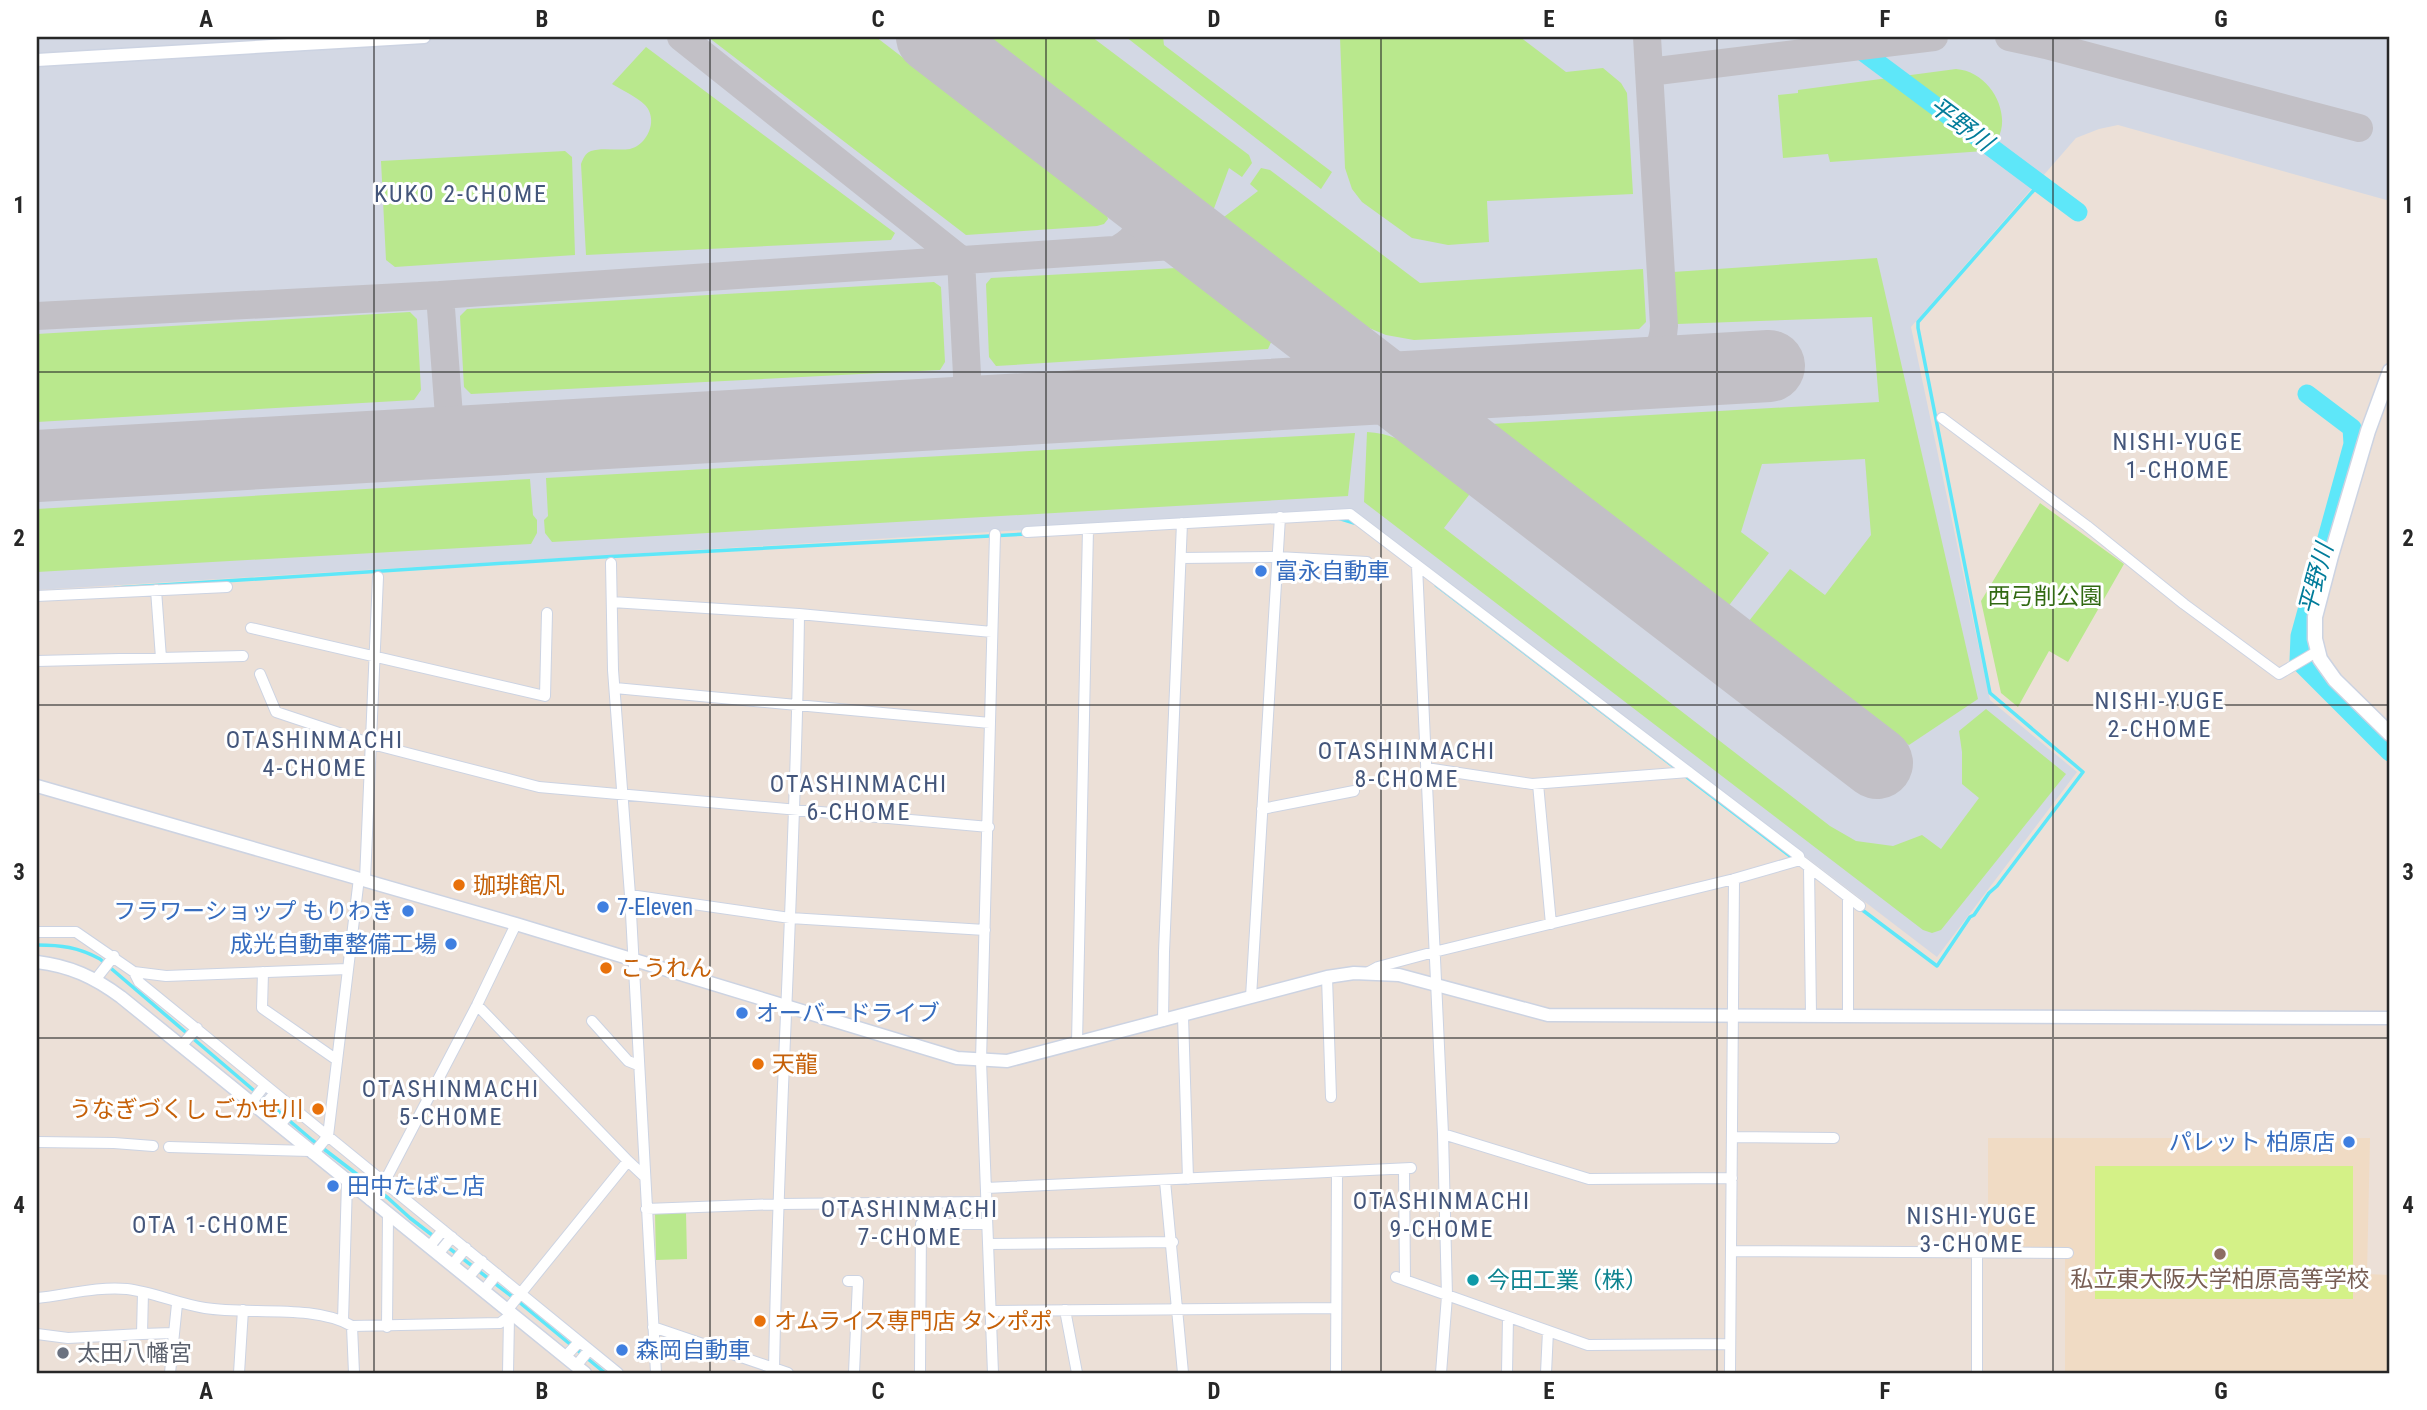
<svg xmlns="http://www.w3.org/2000/svg" width="2427" height="1410" viewBox="0 0 2427 1410" font-family="'Roboto Condensed','Noto Sans JP',sans-serif">
<style>
.education{fill:#f0dbc4}
.airport{fill:#d3d8e4}
.green{fill:#b9e88d}
.pitch{fill:#d4f187}
.lines{fill:none;stroke-linecap:round;stroke-linejoin:round}
.stream{stroke:#5ee7f9;stroke-width:3.5}
.river{stroke:#5ee7f9;stroke-width:19}
.taxiway{stroke:#c2c0c6;stroke-width:28}
.runway{stroke:#c2c0c6;stroke-width:72}
.minor-casing{stroke:#ccd3e2;stroke-width:12}
.tertiary-casing{stroke:#ccd3e2;stroke-width:15}
.secondary-casing{stroke:#ccd3e2;stroke-width:17}
.minor{stroke:#fff;stroke-width:10}
.tertiary{stroke:#fff;stroke-width:12}
.secondary{stroke:#fff;stroke-width:14}
.grid{fill:none;stroke:#272727;stroke-width:2;stroke-opacity:0.55}
.shop-dot{fill:#3f7fe0;stroke:#fff;stroke-width:2.5}
.food-dot{fill:#e8710a;stroke:#fff;stroke-width:2.5}
.education-dot{fill:#8d6e63;stroke:#fff;stroke-width:2.5}
.culture-dot{fill:#0f9aa8;stroke:#fff;stroke-width:2.5}
.worship-dot{fill:#6b7280;stroke:#fff;stroke-width:2.5}
.labels{text-anchor:middle;stroke-width:6;stroke-linejoin:round;paint-order:stroke}
.shop-label{font-size:23px;fill:#366cbe;stroke:#fff;text-anchor:start}
.park-label{font-size:23px;fill:#316912;stroke:#fff}
.food-label{font-size:23px;fill:#c56008;stroke:#fff;text-anchor:start}
.education-label{font-size:23px;fill:#785e54;stroke:#fff}
.culture-label{font-size:23px;fill:#0d838f;stroke:#fff;text-anchor:start}
.worship-label{font-size:23px;fill:#5b616d;stroke:#fff;text-anchor:start}
.water-label{font-size:24px;font-style:italic;fill:#027c9a;stroke:#fff}
.neighbourhood-label{font-size:24px;letter-spacing:2px;fill:#44567b;stroke:#fff}
.neatline{fill:none;stroke:#272727;stroke-width:2.5}
.grid-label{font-size:23px;text-anchor:middle;font-weight:bold;fill:#272727}
</style>
<rect width="100%" height="100%" fill="#ece0d7"/>
<path class="education" d="M1988,1138H2370L2367,1274L2390,1275V1373H2149L2065,1371V1258H2071V1250L1988,1249Z"/>
<path class="airport" d="M37,37H2390V201L2118,125L2099,129L2076,138L1911,327L1990,700L2077,772L1937,957L1352,510L37,590Z"/>
<path class="green" d="M708,37H876L1106,213L1108,219L1104,224L1097,226L966,235Z
M979,37H1092L1249,155L1252,163L1242,177L1229,168L1213,211Z
M1126,37H1163L1164,45L1332,172L1321,189Z
M1340,37H1520L1566,72L1603,68L1621,83L1627,93L1633,194L1487,201L1489,242L1448,245L1412,238L1362,202L1352,189L1345,168Z
M646,47L895,233L891,240L586,255L581,164C583,159 585,153 591,151C602,147 618,151 630,149C647,145 659,120 645,105C637,97 622,90 612,84Z
M1956,69C1998,72 2020,134 1984,151L1830,162L1828,154L1783,158L1778,95L1798,93V90Z
M565,151L572,157L575,255L395,267L386,260L381,161Z
M1261,168L1270,170L1420,283L1643,269L1646,322L1639,329L1414,340L1386,335L1362,325L1220,220L1258,191L1250,184Z
M1877,258L1978,699L1909,745L1749,621L1790,569L1825,595L1871,535L1865,459L1762,464L1741,532L1769,553L1727,608L1491,424L1879,402L1872,317L1677,324L1673,272Z
M1177,268L1272,340L1268,349L996,366L989,357L986,284L991,278Z
M934,282L941,287L945,362L940,370L471,394L464,387L460,316L467,309Z
M410,312L417,319L421,390L414,400L37,422V334Z
M1367,432C1409,434 1440,466 1472,491L1444,528L1830,826L1856,841L1893,846L1922,835L1941,849L1979,798L1962,784V752L1959,731L1986,709L2066,774L1941,930L1932,933L1923,930L1364,502Z
M1355,433L1348,496L552,542L545,533L544,520L548,516L546,478Z
M530,479L533,515L537,520V533L531,544L37,572V509Z
M2040,503L2124,564L2068,662L2049,651L2018,707L2001,693L1981,601Z
M686,1212L687,1259L656,1260L655,1213Z"/>
<path class="pitch" d="M2095,1166H2353V1299H2095Z"/>
<g class="lines">
<path class="stream" d="M1338,518L1354,523
M1436,585L1677,769
M115,588L602,557L1027,534
M1683,774L1794,859
M1861,909L1937,966L1970,917L1974,915L1989,893L1997,886L2083,772L1990,693L1918,328V322L2041,182
M37,945C61,945 78,947 100,959L312,1140L388,1198L410,1218L519,1302L605,1373"/>
<path class="river" d="M1843,37L2078,212
M2307,394L2352,428L2353,444L2300,636L2299,661L2390,752"/>
<path class="taxiway" d="M681,37L961,260L969,413
M2009,37L2046,45L2359,128
M1649,72L1934,37
M1118,249C1144,235 1143,218 1135,192
M440,295L451,443
M37,316L440,295L1203,244
M1633,373C1652,359 1663,350 1664,326L1647,37"/>
<path class="runway" d="M932,37L1877,763
M37,466L1769,366"/>
<defs>
<path id="minor" d="M1942,418L2087,526L2184,604L2279,674L2318,651
M1027,532L1350,514L1799,856L1800,860L1860,906
M1181,558L1278,557L1367,562
M611,563L613,670L630,895L656,1373
M1417,566L1443,1134L1447,1296L1441,1373
M156,590L161,658
M37,596L227,587
M612,602L799,614L992,632
M251,628L545,696L547,613
M37,661L243,656
M260,674L276,712L372,744L539,787L989,827
M615,688L990,723
M1426,768L1532,784L1689,772
M1538,784L1551,924
M1262,809L1354,791
M1809,867L1811,1015
M365,880L378,577
M630,895L790,918L985,930
M1848,897V1015
M37,932H76L134,972L166,976L347,969
M134,972L139,982L618,1373
M263,972L262,1008L337,1060
M1367,973L1378,967L1434,952L1734,879L1800,860
M1327,977L1331,1097
M96,979L114,956
M1251,997L1280,517
M477,1005L628,1161
M1183,1016L1188,1179
M592,1021L628,1061L638,1065
M1163,1021L1164,952L1182,523
M1077,1043L1088,529
M181,1046L197,1028
M251,1103L265,1085
M260,1110L275,1093
M279,1126L294,1108
M1443,1134L1589,1179L1732,1178
M1733,1137L1834,1138
M37,1142L114,1143L153,1146
M169,1147L310,1151
M313,1154L328,1136L359,878
M1404,1169L1405,1280
M1165,1181L1183,1373
M986,1188L1411,1168
M370,1200L385,1181L477,1005L516,924
M646,1209L780,1204L987,1202
M988,1244L1173,1242
M429,1247L443,1230
M1731,1251L2068,1253
M1977,1253V1373
M438,1254L452,1237
M452,1265L466,1248
M1396,1277L1588,1345L1730,1344
M468,1278L482,1261
M848,1281H858L854,1373
M484,1290L497,1274
M143,1292L142,1334L173,1333
M37,1298C66,1295 98,1286 127,1289C153,1292 178,1304 205,1308C247,1315 315,1304 352,1326L500,1323L512,1314
M508,1309L628,1161L644,1176
M1065,1310L1077,1373
M991,1311L1336,1308
M343,1321L347,1182
M352,1326L354,1373
M387,1327L388,1215
M653,1327L788,1373
M37,1334L68,1338L142,1334
M565,1357L579,1342
M576,1366L589,1350
M170,1373L177,1304
M239,1373L243,1310
M508,1373L509,1317
M774,1373C778,1120 796,867 799,614
M920,1373L921,1224H987
M993,1373L981,1061L995,534
M1336,1373L1337,1172
M1507,1373L1508,1317
M1546,1373L1548,1331
M1730,1373L1734,879"/>
<path id="tertiary" d="M37,60L424,37
M37,786L516,924L957,1058L1007,1061L1327,977L1354,973L1399,975L1548,1015L2390,1018
M37,962C70,966 94,977 121,997L585,1373"/>
<path id="secondary" d="M2390,371L2368,431L2331,556L2315,617V639L2320,659L2335,680L2390,734"/>
</defs>
<use href="#minor" class="minor-casing"/>
<use href="#tertiary" class="tertiary-casing"/>
<use href="#secondary" class="secondary-casing"/>
<use href="#minor" class="minor"/>
<use href="#tertiary" class="tertiary"/>
<use href="#secondary" class="secondary"/>
</g>
<path class="grid" d="M374,37V1373M710,37V1373M1046,37V1373M1381,37V1373M1717,37V1373M2053,37V1373M37,372H2390M37,705H2390M37,1038H2390"/>
<g class="shop-dot">
<circle cx="1261" cy="571" r="7"/>
<circle cx="603" cy="907" r="7"/>
<circle cx="408" cy="911" r="7"/>
<circle cx="451" cy="944" r="7"/>
<circle cx="742" cy="1013" r="7"/>
<circle cx="2349" cy="1142" r="7"/>
<circle cx="333" cy="1186" r="7"/>
<circle cx="622" cy="1350" r="7"/>
</g>
<g class="food-dot">
<circle cx="459" cy="885" r="7"/>
<circle cx="606" cy="968" r="7"/>
<circle cx="758" cy="1064" r="7"/>
<circle cx="318" cy="1109" r="7"/>
<circle cx="760" cy="1321" r="7"/>
</g>
<circle class="education-dot" cx="2220" cy="1254" r="7"/>
<circle class="culture-dot" cx="1473" cy="1280" r="7"/>
<circle class="worship-dot" cx="63" cy="1353" r="7"/>
<g class="labels">
<g class="shop-label">
<text x="1275" y="579">富永自動車</text>
<text x="617" y="915">7-Eleven</text>
<text x="394" y="919" text-anchor="end">フラワーショップ もりわき</text>
<text x="437" y="952" text-anchor="end">成光自動車整備工場</text>
<text x="756" y="1021">オーバードライブ</text>
<text x="2335" y="1150" text-anchor="end">パレット 柏原店</text>
<text x="347" y="1194">田中たばこ店</text>
<text x="636" y="1358">森岡自動車</text>
</g>
<g class="park-label">
<text x="2045" y="604">西弓削公園</text>
</g>
<g class="food-label">
<text x="473" y="893">珈琲館凡</text>
<text x="620" y="976">こうれん</text>
<text x="772" y="1072">天龍</text>
<text x="304" y="1117" text-anchor="end">うなぎづくし ごかせ川</text>
<text x="774" y="1329">オムライス専門店 タンポポ</text>
</g>
<g class="education-label">
<text x="2220" y="1287">私立東大阪大学柏原高等学校</text>
</g>
<g class="culture-label">
<text x="1487" y="1288">今田工業（株）</text>
</g>
<g class="worship-label">
<text x="77" y="1361">太田八幡宮</text>
</g>
<g class="water-label">
<text transform="translate(1961 124) rotate(37)" y="8">平野川</text>
<text transform="translate(2316 579) rotate(-75)" y="8">平野川</text>
</g>
<g class="neighbourhood-label">
<text x="461" y="202">KUKO 2-CHOME</text>
<text x="2178" y="450">NISHI-YUGE<tspan x="2178" dy="28">1-CHOME</tspan></text>
<text x="2160" y="709">NISHI-YUGE<tspan x="2160" dy="28">2-CHOME</tspan></text>
<text x="315" y="748">OTASHINMACHI<tspan x="315" dy="28">4-CHOME</tspan></text>
<text x="1407" y="759">OTASHINMACHI<tspan x="1407" dy="28">8-CHOME</tspan></text>
<text x="859" y="792">OTASHINMACHI<tspan x="859" dy="28">6-CHOME</tspan></text>
<text x="451" y="1097">OTASHINMACHI<tspan x="451" dy="28">5-CHOME</tspan></text>
<text x="1442" y="1209">OTASHINMACHI<tspan x="1442" dy="28">9-CHOME</tspan></text>
<text x="910" y="1217">OTASHINMACHI<tspan x="910" dy="28">7-CHOME</tspan></text>
<text x="1972" y="1224">NISHI-YUGE<tspan x="1972" dy="28">3-CHOME</tspan></text>
<text x="211" y="1233">OTA 1-CHOME</text>
</g>
</g>
<rect width="2427" height="1410" fill="none" stroke="#ffffff" stroke-width="77"/>
<rect x="38" y="38" width="2350" height="1334" class="neatline"/>
<g class="grid-label">
<text x="206" y="27">A</text>
<text x="542" y="27">B</text>
<text x="878" y="27">C</text>
<text x="1214" y="27">D</text>
<text x="1549" y="27">E</text>
<text x="1885" y="27">F</text>
<text x="2221" y="27">G</text>
<text x="19" y="213">1</text>
<text x="2408" y="213">1</text>
<text x="19" y="546">2</text>
<text x="2408" y="546">2</text>
<text x="19" y="880">3</text>
<text x="2408" y="880">3</text>
<text x="19" y="1213">4</text>
<text x="2408" y="1213">4</text>
<text x="206" y="1399">A</text>
<text x="542" y="1399">B</text>
<text x="878" y="1399">C</text>
<text x="1214" y="1399">D</text>
<text x="1549" y="1399">E</text>
<text x="1885" y="1399">F</text>
<text x="2221" y="1399">G</text>
</g>
</svg>
